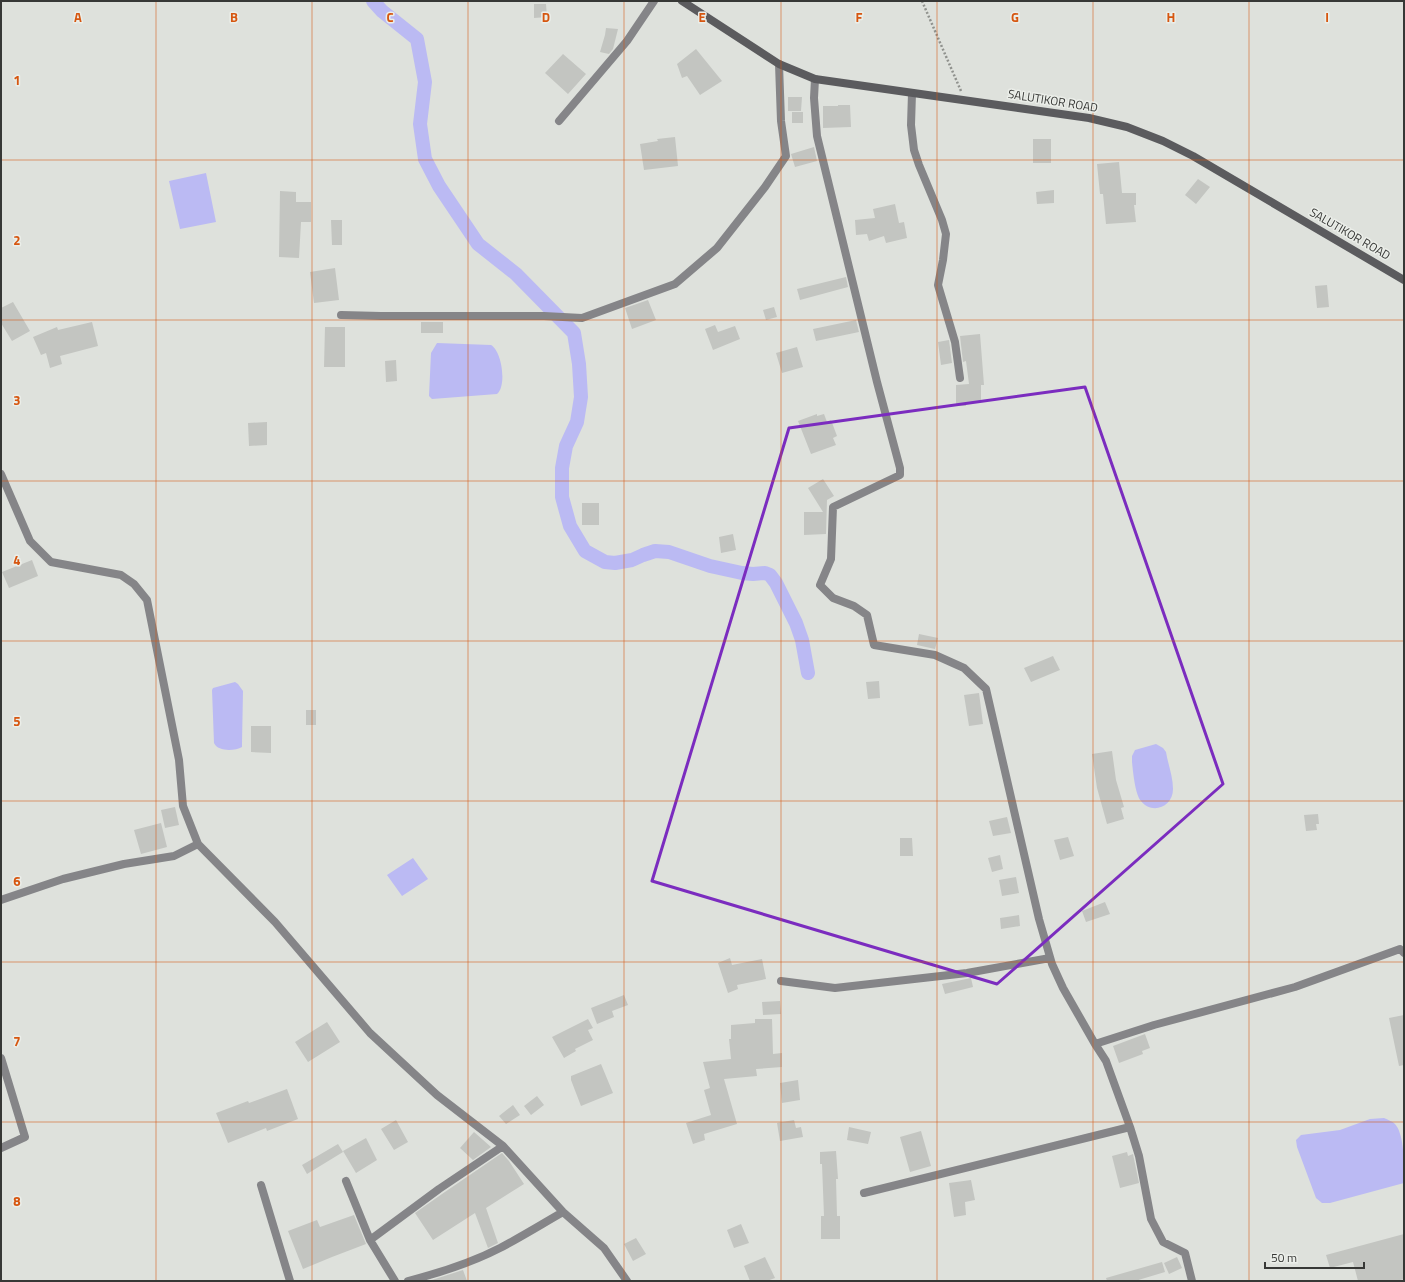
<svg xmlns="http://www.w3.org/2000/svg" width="1405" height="1282" viewBox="0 0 1405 1282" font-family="'Titillium Web',sans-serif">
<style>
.water{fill:#bbbaf3}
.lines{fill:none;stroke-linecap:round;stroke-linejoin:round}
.canal{stroke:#bbbaf3;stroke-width:14}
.building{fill:#c3c5c1}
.path{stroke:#90928e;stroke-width:2.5;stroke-dasharray:2 2;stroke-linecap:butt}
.street{stroke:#858588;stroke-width:8}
.secondary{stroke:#5b5b5e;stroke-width:8}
.marked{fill:none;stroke:#7b2cbf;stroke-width:3;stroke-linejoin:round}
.grid{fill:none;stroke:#d65610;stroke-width:1;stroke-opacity:0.55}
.labels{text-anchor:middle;stroke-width:3;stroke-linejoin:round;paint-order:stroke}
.street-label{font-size:12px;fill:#373836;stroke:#ebeee9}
.grid-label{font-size:13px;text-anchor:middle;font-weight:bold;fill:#d65610;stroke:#ebeee9;stroke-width:3;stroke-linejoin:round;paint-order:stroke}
</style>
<rect width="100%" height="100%" fill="#dee1dc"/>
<path class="water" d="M206,173L216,222L180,229L169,181Z
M437,343L491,345C502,351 507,386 497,394L432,399L429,396L431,353Z
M235,682L238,684L243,691L242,743V747C235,751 218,752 214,743L212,690L213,688Z
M1156,744L1163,748L1166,752C1168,764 1173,777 1173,789C1173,807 1152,815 1141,801C1135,794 1133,771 1132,762V756L1135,750Z
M413,858L428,879L402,896L387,875Z
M1384,1118C1388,1120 1392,1121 1395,1124C1405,1135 1404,1168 1404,1183L1330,1203H1322L1316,1198L1297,1147L1296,1140L1301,1135L1340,1130L1370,1119Z"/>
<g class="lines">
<path class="canal" d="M373,1L382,11L417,39L425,82L420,124L425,159L439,186L478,244L516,274L574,333L579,364L581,397L577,422L566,446L562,468V497L570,526L585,551L605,562L615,563L632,560L643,555L655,551L669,552L710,566L742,573L753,574L765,573L770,575L776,583L796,623L802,640L808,673"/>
</g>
<path class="building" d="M534,4H546L547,17L534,18Z
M606,28L618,29L613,49L609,54L600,52L605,35Z
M696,49L722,81L700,95L687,76L682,78L677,64Z
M563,54L586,74L568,94L545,73Z
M788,97H802L801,111H788Z
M838,105H850L851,127L823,128V106H838Z
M792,112H803V123H792Z
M675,137L678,166L644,170L640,144L658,141L657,139Z
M1033,139H1051V163H1033Z
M814,147L817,161L795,167L791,154Z
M1119,162L1122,193H1136V205H1134L1136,222L1106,224L1103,194H1100L1097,164Z
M1198,179L1210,187L1196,204L1185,195Z
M1054,190V203L1037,204L1036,192Z
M280,191L296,192V202H311V222H301L299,258L279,257Z
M895,204L899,223L904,222L907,238L886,243L884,236L869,241L867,234L856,235L855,220L875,218L873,209Z
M331,220H342V245H332Z
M335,268L339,300L314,303L310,272Z
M846,277L848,287L800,300L797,289Z
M1327,285L1329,307L1317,308L1315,286Z
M648,300L656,320L632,329L625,308Z
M13,302L30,331L12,341L1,323V308Z
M774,307L777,317L766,320L763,310Z
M856,320L859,332L816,341L813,329Z
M92,322L98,346L60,356L62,364L50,368L46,353L41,355L33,337L57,327L58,330Z
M421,322H443V333H421Z
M715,325L718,332L735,326L740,339L713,350L705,329Z
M325,327H345V367H324Z
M980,334L984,385H981V402H966V406H956V385L969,384L966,361L963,362L960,336Z
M949,340L952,363L941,365L938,342Z
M797,347L803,367L782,373L776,353Z
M396,360L397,381L386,382L385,361Z
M817,414V416L824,414L827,422L831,420L837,436L833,438L836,445L811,454L798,421Z
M267,422V445L249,446L248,423Z
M823,479L834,496L827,500L826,534L804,535V512H823L808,488Z
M582,503H599V525H582Z
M733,534L736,550L721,553L719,537Z
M32,560L38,576L9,588L2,572Z
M919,634L938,638L935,649L917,645Z
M1053,656L1060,670L1031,682L1024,668Z
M879,681L880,698L868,699L866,682Z
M979,693L983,724L969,726L964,695Z
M306,710H316V725H306Z
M251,726H271V753L251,752Z
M1112,751L1116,780L1124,807L1121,808L1124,819L1107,824L1097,788L1092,754Z
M175,807L179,825L165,828L161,810Z
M1318,814L1319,824H1316L1317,830L1306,831L1304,815Z
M1007,817L1011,833L993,836L989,821Z
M161,823L167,847L141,854L134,830Z
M1068,837L1074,856L1060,860L1054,840Z
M900,838H912L913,856H900Z
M1000,855L1003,869L992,872L988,858Z
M1016,877L1019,893L1002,896L999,880Z
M1105,902L1110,914L1086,922L1082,911Z
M1019,915L1020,926L1001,929L1000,918Z
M730,958L732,965L762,959L766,979L737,985L738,989L728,993L718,963Z
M971,978L973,987L945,994L942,984Z
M624,995L628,1005L612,1011L614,1017L597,1024L591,1008Z
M780,1001L781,1014L763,1015L762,1002Z
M1404,1015V1065L1399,1066L1389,1018Z
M588,1019L593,1028L588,1030L593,1040L575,1049L576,1051L564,1058L552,1037Z
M755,1019H772L773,1054L782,1053V1067L756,1069L757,1076L724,1079L737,1124L704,1134L705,1140L693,1144L686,1123L711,1115L704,1090L710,1088L703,1062L731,1059L729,1039H731V1025L755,1023Z
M327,1022L340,1042L308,1062L295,1042Z
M1145,1034L1150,1048L1142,1051L1143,1054L1119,1063L1113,1046Z
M601,1064L613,1093L581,1106L571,1080V1076Z
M798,1080L800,1100L782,1103L780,1083Z
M287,1089L298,1119L267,1131L266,1128L228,1143L216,1113L248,1101L249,1103Z
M537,1096L544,1105L531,1115L524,1106Z
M513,1105L520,1115L506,1124L499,1116Z
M396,1120L408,1142L394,1150L381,1129Z
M794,1120L796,1128L801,1127L803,1137L780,1141L777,1123Z
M849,1127L871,1132L868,1144L847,1140Z
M921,1131L931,1166L910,1172L900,1137Z
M474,1132L491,1147L473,1160L460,1148Z
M366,1138L377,1160L356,1173L343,1151Z
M338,1144L343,1152L307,1174L302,1165Z
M836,1151L838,1179H836L837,1216H840V1239H821V1216H824L822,1164H820V1152Z
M1127,1152L1128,1156L1133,1154L1139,1183L1120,1188L1112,1156Z
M502,1153L509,1161L524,1184L486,1208L498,1243L488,1248L475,1213L433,1240L415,1213L442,1194Z
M971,1180L975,1200L965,1202L966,1215L954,1217L949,1183Z
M354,1215L366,1244L332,1257L303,1269L288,1231L317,1220L320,1227Z
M741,1224L749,1243L734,1248L727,1230Z
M1404,1234V1279L1397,1281H1358L1353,1262L1330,1268L1326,1255Z
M636,1238L646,1254L633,1261L624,1244Z
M765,1257L775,1278L767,1281H750L744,1266Z
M1177,1257L1182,1268L1169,1274L1164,1263Z
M1162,1262L1165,1272L1135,1281H1107L1106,1278Z
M463,1270L467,1281H433L432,1280Z"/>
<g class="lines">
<path class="path" d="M922,1L961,91"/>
<path class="street" d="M815,79L814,98L817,136L877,382L900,468V475L833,507L831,559L820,585L833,598L854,606L867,615L874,645L935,655L964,668L986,689L1039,919L1052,964L1063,988L1095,1044
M912,93L911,125L914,150L919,165L942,220L946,234L943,260L938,285L955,342L960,378
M559,121L627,41L654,1
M341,315L381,316H544L582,318L675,284L717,248L765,187L786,156L781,121L779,64
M1,474L30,541L51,562L121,575L134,584L147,600L179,760L183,806L198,844L275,922L370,1033L437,1095L503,1146L563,1212L604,1248L627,1281
M1,900L63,879L124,864L174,856L198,844
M781,981L835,988L967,973L1050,958
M1,1058L25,1137L1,1148
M346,1181L370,1240L395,1281
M261,1185L290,1281
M864,1193L1130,1127
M370,1240L439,1189L503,1146
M408,1281C439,1273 471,1263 500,1248C521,1237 542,1224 563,1212
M1192,1281L1185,1253L1163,1242L1151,1219L1139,1156L1130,1127L1106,1061L1095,1044L1154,1025L1295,987L1400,949L1404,953"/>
<path class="secondary" d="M682,1L779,64L815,79L1089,118L1127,127L1163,141L1193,156L1404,280"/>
</g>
<path class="marked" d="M1085,387L1223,784L997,984L652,881L789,428Z"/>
<path class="grid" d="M156,1V1281M312,1V1281M468,1V1281M624,1V1281M781,1V1281M937,1V1281M1093,1V1281M1249,1V1281M1,160H1404M1,320H1404M1,481H1404M1,641H1404M1,801H1404M1,962H1404M1,1122H1404"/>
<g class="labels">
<g class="street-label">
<text transform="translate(1053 101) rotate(9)" y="4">SALUTIKOR ROAD</text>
<text transform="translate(1350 234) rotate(30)" y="4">SALUTIKOR ROAD</text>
</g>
</g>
<g class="grid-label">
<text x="78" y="22">A</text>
<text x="234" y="22">B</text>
<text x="390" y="22">C</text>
<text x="546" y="22">D</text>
<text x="702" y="22">E</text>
<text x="859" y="22">F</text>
<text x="1015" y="22">G</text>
<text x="1171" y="22">H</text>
<text x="1327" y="22">I</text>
<text x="17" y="85">1</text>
<text x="17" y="245">2</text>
<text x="17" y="405">3</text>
<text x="17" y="565">4</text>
<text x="17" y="726">5</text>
<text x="17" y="886">6</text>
<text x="17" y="1046">7</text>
<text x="17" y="1206">8</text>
</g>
<rect width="1405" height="1282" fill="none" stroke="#373836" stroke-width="4"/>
<path d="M1265 1262v6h99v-6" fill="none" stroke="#373836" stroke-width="2"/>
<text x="1271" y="1262" font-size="12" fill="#373836" stroke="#ebeee9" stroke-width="3" paint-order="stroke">50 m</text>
</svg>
